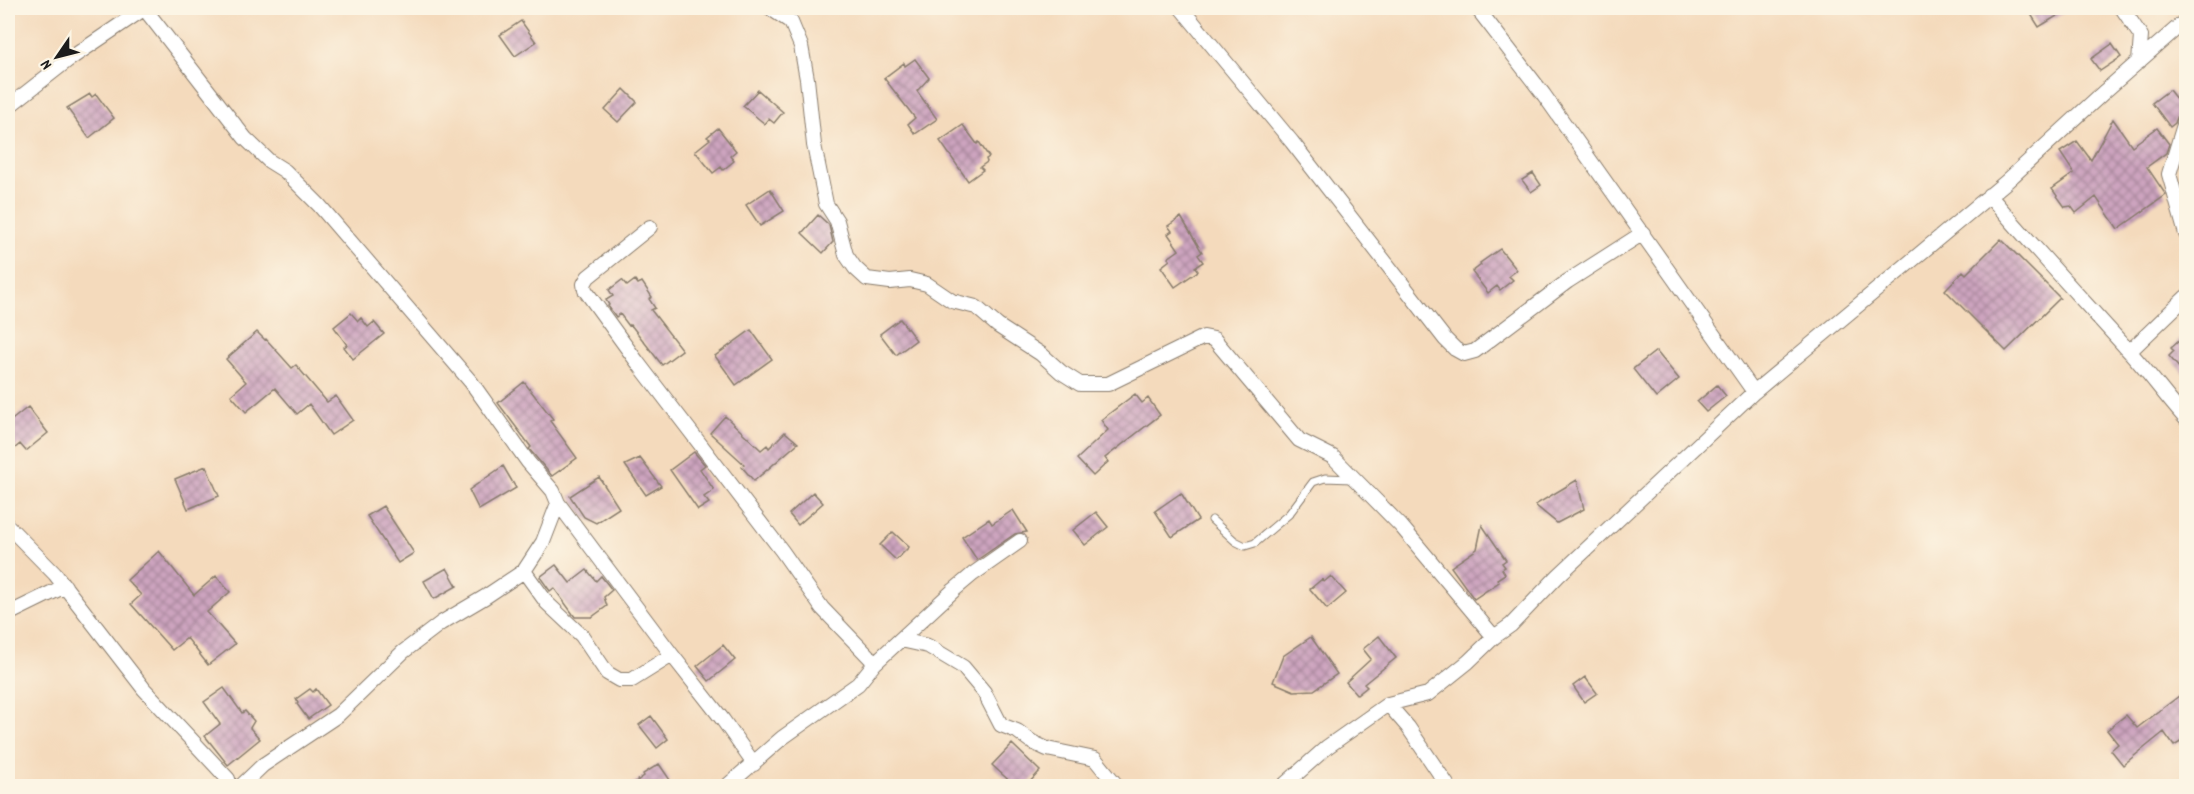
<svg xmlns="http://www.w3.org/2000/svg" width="2194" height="794" viewBox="0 0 2194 794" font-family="Dekko,sans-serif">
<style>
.building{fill:url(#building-cross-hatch)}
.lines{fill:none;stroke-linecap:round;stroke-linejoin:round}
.service-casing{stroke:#887b6c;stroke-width:9}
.minor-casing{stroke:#887b6c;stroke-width:16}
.service{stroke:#fff;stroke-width:7}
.minor{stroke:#fff;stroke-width:14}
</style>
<defs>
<pattern id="building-cross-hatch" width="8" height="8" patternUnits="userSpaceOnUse" patternTransform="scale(1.5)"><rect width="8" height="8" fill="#cda4bf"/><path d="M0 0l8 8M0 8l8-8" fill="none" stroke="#a6859a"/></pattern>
</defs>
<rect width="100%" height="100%" fill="#fcf5e5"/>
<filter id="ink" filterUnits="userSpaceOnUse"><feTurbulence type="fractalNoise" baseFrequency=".0167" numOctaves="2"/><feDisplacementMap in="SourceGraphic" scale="12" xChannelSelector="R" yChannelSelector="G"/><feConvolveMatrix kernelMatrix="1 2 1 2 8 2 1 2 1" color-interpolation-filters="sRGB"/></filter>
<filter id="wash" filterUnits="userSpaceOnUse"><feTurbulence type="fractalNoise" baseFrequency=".008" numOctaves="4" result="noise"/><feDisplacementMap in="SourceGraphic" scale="24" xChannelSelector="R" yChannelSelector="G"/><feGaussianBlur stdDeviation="1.35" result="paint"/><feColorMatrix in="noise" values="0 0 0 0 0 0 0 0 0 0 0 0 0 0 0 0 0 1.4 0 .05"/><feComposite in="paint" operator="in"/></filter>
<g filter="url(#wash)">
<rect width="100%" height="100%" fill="#f4dabc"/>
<g id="blocks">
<path class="building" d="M2027,8H2070L2039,27Z
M521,21L536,42L515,56L500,35Z
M2112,44L2121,57L2100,71L2091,59Z
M915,59L929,78L917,91L937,119L915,134L908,124L915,118L884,78L904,63L905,66Z
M624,89L637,102L618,122L605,110Z
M758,90L783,112L774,123L769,119L765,124L743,106Z
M2169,90L2184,109L2179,112L2175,123L2170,127L2152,103Z
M90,94L92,97L96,94L114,118L89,138L67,108Z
M2113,119L2132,146L2157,128L2169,144L2166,153L2147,167L2166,195L2118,229L2096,197L2076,213L2071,206L2065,207L2052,189L2074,173L2060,152L2077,141L2091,160Z
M963,125L977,144L979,142L989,157L986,159L987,162L980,167L983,170L968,181L940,141Z
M718,128L736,151L730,156L734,161L723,170L721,167L713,173L695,151L710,139L707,137Z
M1533,173L1541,185L1531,192L1522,180Z
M770,189L784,211L760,226L746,205Z
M818,215L829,225L833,242L823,253L802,233Z
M1181,217L1202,252L1198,255L1203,262L1195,267L1198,271L1175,287L1161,267L1170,260L1168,258L1179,250L1168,234L1172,231L1168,226Z
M2001,239L2060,298L2006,351L1945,290L1963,271L1966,274Z
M1500,249L1517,270L1509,276L1513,280L1500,290L1497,286L1488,293L1472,272L1481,265L1480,263Z
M622,280L627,286L635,280L638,284L642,282L652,297L649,299L655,308L651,310L682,350L662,365L631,325L629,326L620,314L616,317L608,306L609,305L606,300L613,296L609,290Z
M351,313L358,321L361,318L368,327L374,322L384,334L353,359L344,347L347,345L334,327Z
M900,319L916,340L896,355L880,334Z
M751,330L772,359L736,385L715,356Z
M257,332L265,340L266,339L292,368L296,365L327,402L336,396L353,420L331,435L309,404L297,414L275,388L246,412L231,395L246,382L226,359Z
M2187,334V377L2169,356L2174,351L2171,348Z
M1656,351L1679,379L1656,398L1633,369Z
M524,382L553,419L550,421L577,458L552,476L535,456L529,449L531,447L498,403Z
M1717,385L1726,396L1706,412L1697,402Z
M1135,394L1142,403L1148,398L1160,415L1105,458L1108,462L1093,476L1077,459L1108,430L1101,420Z
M28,407L48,433L26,451L20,444L8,454V423Z
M725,416L761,450L767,445L769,448L785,432L798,443L754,481L742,467L744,464L710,433Z
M694,452L705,465L700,469L714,490L704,497L709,503L698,510L670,470Z
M640,458L661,486L646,495L625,465Z
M206,466L219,496L188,509L175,479Z
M503,466L516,488L479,510L469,490Z
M599,477L619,508L596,523L584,517L570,496Z
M1577,480L1584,509L1557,523L1535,505Z
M813,492L823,503L798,525L789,514Z
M1181,493L1198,520L1172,537L1155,511Z
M383,506L414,553L398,563L367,516Z
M1013,510L1027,532L1015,534L977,560L962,537L989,519L992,524Z
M1096,512L1108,527L1085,545L1073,530Z
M1482,525L1506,560L1502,563L1505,567L1502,569L1505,574L1497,579L1499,582L1474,599L1451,567L1477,549Z
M893,532L909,547L896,560L880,545Z
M159,551L194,595L216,576L230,592L207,612L235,644L208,665L187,638L172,650L131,604L141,595L127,580Z
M556,565L570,583L587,570L596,581L601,576L612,590L604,597L607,606L592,617H575L554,588L550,591L540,577Z
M447,568L457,586L434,599L424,581Z
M1331,576L1346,593L1327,609L1310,589L1322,579L1324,582Z
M1379,636L1396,658L1364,684L1367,687L1357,695L1346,682L1371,659L1363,649Z
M1311,637L1337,674L1314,690L1294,691L1273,682L1283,656Z
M723,645L735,660L709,681L697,666Z
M1585,677L1597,693L1584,702L1573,686Z
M224,688L242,713L245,711L254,721L250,728L260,739L228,765L205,736L220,724L204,702Z
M310,689L313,692L316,689L328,705L308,719L297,704L298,703L296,699Z
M2179,696L2187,705V738L2174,746L2164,732L2123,765L2111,750L2118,744L2107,730L2126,715L2137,728Z
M651,716L668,739L657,748L639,725Z
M1012,744L1040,771L1026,786H1015L992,765Z
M659,764L670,780L660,786H630L644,776L643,774Z"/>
</g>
</g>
<g filter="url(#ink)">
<use href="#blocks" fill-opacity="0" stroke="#887b6c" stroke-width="1.5"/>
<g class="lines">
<defs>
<path id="service" d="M1212,520L1235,541L1245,546L1255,543L1289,514L1313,482L1325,478L1352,479"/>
<path id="minor" d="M144,8L245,138L269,161L285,171L319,205L471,382L528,462L553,491L558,503L672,655L723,720L754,764
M770,8L791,22L801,46L807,79L814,145L826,204L837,221L846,255L855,268L867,279L890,282L910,280L927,284L952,301L976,307L998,326L1041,354L1061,372L1080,384H1108L1204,337L1214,339L1299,440L1333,457L1401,526L1494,637
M1181,8L1292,142L1445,339L1455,349L1464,354L1475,351L1568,281L1643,233
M1477,8L1544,95L1754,392
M2122,8L2141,36L2139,62
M8,107L68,60L145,8
M2186,118L2169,174L2186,234
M1989,195C2034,248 2081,298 2127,349C2148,371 2165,396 2186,419
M650,227L588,277L584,284L585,290L638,363L782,551L822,608L875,663
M2130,351L2186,297
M8,526L55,574L144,689L215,765L228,779L229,786
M524,571L547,603L582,636L607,673L619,680H632L672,655
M8,614L65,586
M901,640L928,646L963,667L984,692L1001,725L1017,731L1032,742L1047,749L1095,759L1117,786
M1388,704L1408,727L1448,786
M241,786L263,765L338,715L403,652L441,623L485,597L524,571L543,542L558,503
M727,786L782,738L858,684L875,663L954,590L973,574L1020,541
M1283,786L1327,747L1388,704L1428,694L1468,662L1494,637L1511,625L1558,576L1754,392L2006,182L2105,91L2186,20"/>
</defs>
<use href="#service" class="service-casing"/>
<use href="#minor" class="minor-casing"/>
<use href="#service" class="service"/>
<use href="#minor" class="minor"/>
</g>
</g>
<rect width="2194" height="794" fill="none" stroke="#fcf5e5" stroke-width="30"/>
<g transform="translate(57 57) rotate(235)" stroke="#fcf5e5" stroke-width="4.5" paint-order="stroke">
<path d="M0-4.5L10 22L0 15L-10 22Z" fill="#1c1c1c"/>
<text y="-9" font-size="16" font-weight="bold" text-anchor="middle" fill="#1c1c1c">N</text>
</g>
</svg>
